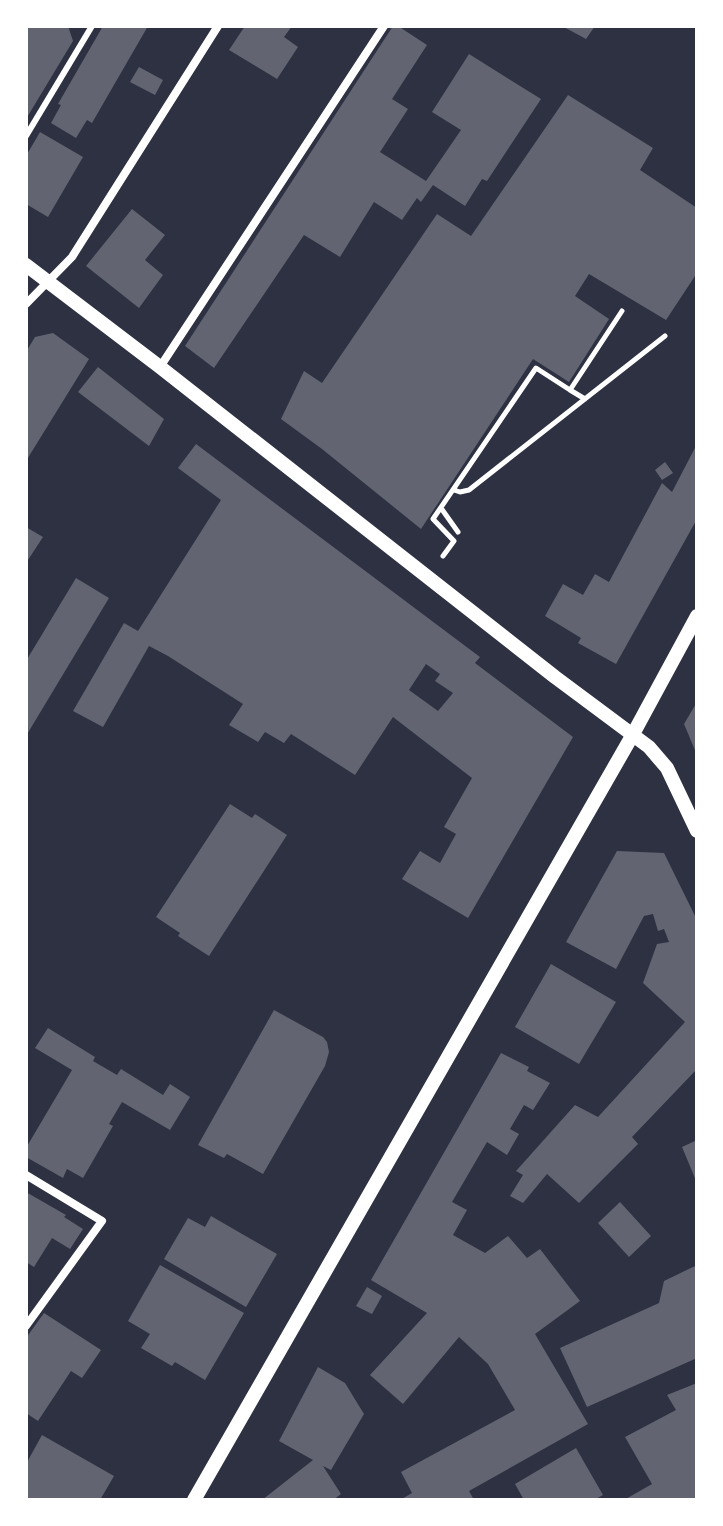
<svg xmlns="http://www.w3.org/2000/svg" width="723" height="1526" viewBox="0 0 723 1526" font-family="Rubik,sans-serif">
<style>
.building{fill:#626471;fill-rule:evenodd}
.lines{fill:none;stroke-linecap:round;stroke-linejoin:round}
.path{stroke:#fff;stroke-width:5}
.service{stroke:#fff;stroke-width:6}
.minor{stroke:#fff;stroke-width:8}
.tertiary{stroke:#fff;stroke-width:14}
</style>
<rect width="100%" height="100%" fill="#2d3142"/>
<path class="building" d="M26,26H68L73,41L26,119Z
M103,26H148L92,123L87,120L76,138L51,123L61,105L58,104Z
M245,26H292L284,37L298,47L277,79L229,50Z
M393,26H398L427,45L392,99L408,109L380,152L426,181L461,130L432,112L469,54L541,99L487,181L482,179L465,206L433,185L421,202L417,198L402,220L374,202L340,257L304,235L214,368L185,346Z
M562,26H595L586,39Z
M139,67L163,80L155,95L130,82Z
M568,95L653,148L640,170L697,208V273L666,320L589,274L575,296L609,319L569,382L533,359L421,529L322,449L281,419L304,371L322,383L437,214L471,236Z
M40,132L83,157L48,217L26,204V156Z
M132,209L165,235L145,260L163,275L139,308L86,266Z
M53,333L89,359L26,461V352L35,337Z
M98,367L164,419L149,446L78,392Z
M196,444L480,657L475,663L573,737L468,918L402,879L420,851L440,863L456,834L444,827L472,778L393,717L355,775L291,734L284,743L265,732L258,742L229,725L243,704L168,656L149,646L103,727L73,711L124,623L138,631L221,500L178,468ZM426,664L440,674L435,681L453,693L438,711L409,690Z
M697,444V519L616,664L578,643L581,638L545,616L563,584L583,595L595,574L609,582L662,483L672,492Z
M665,462L673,473L662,480L655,470Z
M26,527L43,537L26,563Z
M76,578L109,598L26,736V661Z
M697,702V755L684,724Z
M230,804L252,818L255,814L287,835L209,956L178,936L180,933L156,917Z
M617,851L664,853L697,920V1069L632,1137L638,1144L579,1203L547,1174L523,1203L510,1196L523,1175L516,1171L575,1105L598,1117L685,1022L643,983L657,944L669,942L664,929L658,931L653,914L644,916L616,969L566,942Z
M551,964L616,1002L579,1064L515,1027Z
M274,1010L323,1037L327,1042L329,1052L325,1066L263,1174L227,1154L224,1158L198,1145Z
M48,1028L95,1057L93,1061L117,1075L121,1069L163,1095L170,1084L190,1097L170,1130L122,1102L109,1124L113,1126L83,1178L67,1169L63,1178L26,1157V1148L72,1070L35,1048Z
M501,1053L529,1067L527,1071L550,1083L533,1110L524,1105L510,1129L519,1134L507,1155L487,1142L452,1202L467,1210L453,1235L485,1253L508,1236L527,1258L540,1249L580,1301L535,1334L588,1424L469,1491L474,1500H400L412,1493L401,1472L515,1410L488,1364L459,1337L403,1404L370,1375L427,1313L371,1280Z
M697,1140V1183L682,1147Z
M26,1192L66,1215L64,1217L83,1229L70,1249L52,1238L34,1267L26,1262Z
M620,1202L651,1236L629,1257L598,1223Z
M211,1216L277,1254L246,1307L164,1259L188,1218L205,1227Z
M160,1265L244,1313L205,1380L175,1362L172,1366L141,1348L150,1334L128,1321Z
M697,1265V1358L587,1407L560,1348L659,1303L664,1281Z
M367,1287L382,1296L372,1314L356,1306Z
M44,1313L101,1350L82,1378L71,1371L38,1421L26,1413V1338Z
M318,1367L345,1383L364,1414L331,1470L323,1466L341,1494L333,1500H262L313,1460L279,1441Z
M697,1383V1500H624L652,1484L625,1437L676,1410L667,1395Z
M42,1435L114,1476L100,1500H26V1464Z
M576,1448L603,1495L594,1500H524L515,1484Z"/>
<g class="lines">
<path class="path" d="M570,390L585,399
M454,490L460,492L469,490L665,336
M441,508L458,532
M443,556L454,541L433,519L536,368L570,390L622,311"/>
<path class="service" d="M26,136L92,26"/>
<path class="minor" d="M26,304L72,257L218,26
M160,367L384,26
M26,1175L102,1221L26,1326"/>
<path class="tertiary" d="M26,265L160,367L555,677L649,747L667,768L697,831
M194,1500L632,736L697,616"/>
</g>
<rect width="723" height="1526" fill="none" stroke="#ffffff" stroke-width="56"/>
</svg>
